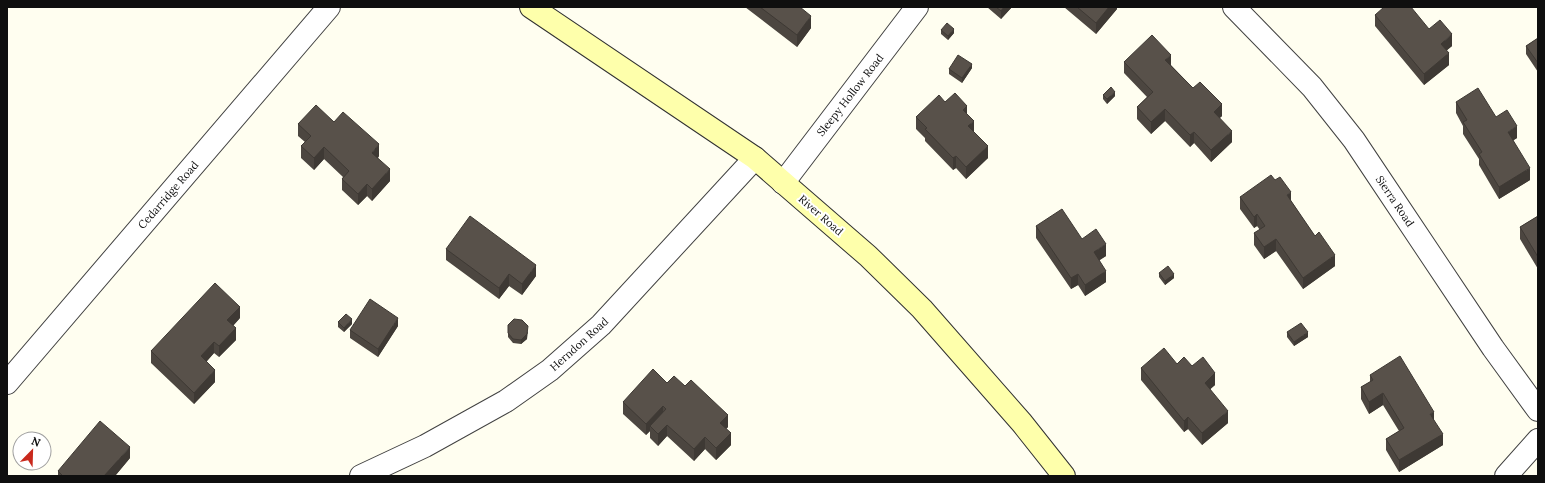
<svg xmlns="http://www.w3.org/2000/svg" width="1545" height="483" viewBox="0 0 1545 483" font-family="Lora,serif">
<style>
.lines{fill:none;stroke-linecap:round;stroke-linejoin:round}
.minor-casing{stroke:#424242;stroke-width:24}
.tertiary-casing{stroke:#424242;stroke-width:24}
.secondary-casing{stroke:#313131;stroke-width:24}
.minor{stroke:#fff;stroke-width:22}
.tertiary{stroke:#fff;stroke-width:22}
.secondary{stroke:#feffab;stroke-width:22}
.wall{fill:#4c4640}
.shaded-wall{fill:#3e3934}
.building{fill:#58514a;stroke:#3e3934}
.labels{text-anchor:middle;stroke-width:4;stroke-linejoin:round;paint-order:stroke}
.street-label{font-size:11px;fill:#0f0f0f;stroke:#fff}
</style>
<rect width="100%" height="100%" fill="#fffef0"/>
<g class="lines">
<defs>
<path id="minor" d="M1234,7L1312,87L1354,140L1493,348L1538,410
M7,383L329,7
M361,476L425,446L506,401L550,370L601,325L755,158
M1506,476L1538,440"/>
<path id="tertiary" d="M783,183L917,7"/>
<path id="secondary" d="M531,7L755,158L868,256L922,309L1022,423L1064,476"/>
</defs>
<use href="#minor" class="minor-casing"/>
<use href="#tertiary" class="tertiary-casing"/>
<use href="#secondary" class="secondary-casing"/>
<use href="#minor" class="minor"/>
<use href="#tertiary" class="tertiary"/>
<use href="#secondary" class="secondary"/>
</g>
<path class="wall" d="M745,7H800L811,28L797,47Z
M987,7H1012L1001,19Z
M1064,7H1117V9L1096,34Z
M1375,15L1429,29L1452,46L1446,51L1449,65L1424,85L1375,26Z
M941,30L954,33L948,40L941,34Z
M1538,38V72L1526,54V46Z
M1124,62L1171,65L1193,88L1222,116L1219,118L1232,142L1211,162L1194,143L1190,147L1165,121L1151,134L1137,119V107L1147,97L1124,73Z
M972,68L962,83L949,74V69Z
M1103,95L1115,96L1107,104L1103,99Z
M945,102L967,114L974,132L988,158L966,179L956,168L953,170L925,141V138L916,129V117Z
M1456,102L1517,138L1513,140L1530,180L1499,199L1479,165V159L1463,134V126L1456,113Z
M334,122L379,156L378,158L390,181L372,201L367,196L358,205L342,190V179L343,177L324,159L314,170L301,158V146L305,142L298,136V124Z
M1275,180L1291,201L1335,266L1303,289L1276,251L1264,259L1254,245V233L1260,230L1257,226L1254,228L1240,209V197Z
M1538,216V269L1520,239V227Z
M1036,226L1082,239L1106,256L1099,260L1106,282L1085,296L1078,285L1071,289L1036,238Z
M446,249L536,276L522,295L509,286L499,299L446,260Z
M1159,273L1174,278L1165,285L1159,277Z
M240,318L233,326L236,340L219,357L214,353L206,362L215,382L194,404L151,363V351Z
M338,322L352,324L344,332L338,327Z
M398,326L378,357L350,338V330Z
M1287,332L1308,337L1294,346L1287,337Z
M508,333L527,339L521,344L513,343L508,337Z
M1192,366L1215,385L1210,389L1228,423L1202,445L1188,429L1184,432L1141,380V368Z
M1370,375L1434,420L1443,445L1399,472L1386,450V439L1399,431L1383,405L1369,414L1361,399V387L1370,382Z
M667,383L728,427L726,429L731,445L716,460L705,449L694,461L667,436L658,446L650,438V431L646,435L623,414V402Z
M130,458L115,476H58V471Z"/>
<path class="shaded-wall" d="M1004,7H1012L1001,19V11Z
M1109,7H1117V9L1096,34V23Z
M811,16V28L797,47V35Z
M954,29V33L948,40V36Z
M1452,34V46L1441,55V44Z
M1449,53V65L1424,85V74Z
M1171,55V66L1165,60Z
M972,64V68L962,83V78Z
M1115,92V96L1107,104V99Z
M1222,104V116L1214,124V112Z
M967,106V117L963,110Z
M1165,109V121L1151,134V122Z
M974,121V133L968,126Z
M1517,126V138L1508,144V132Z
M1232,131V142L1211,162V150Z
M1194,132V143L1190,147V135Z
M379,144V156L372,164V153Z
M988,146V158L966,179V167Z
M324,147V159L314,170V158Z
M956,156V168L953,170V158Z
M1530,168V180L1499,199V187Z
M390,169V181L372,201V189Z
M367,184V196L358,205V194Z
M1291,192V204L1287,195Z
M1257,214V226L1254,228V217Z
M1276,239V251L1264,259V247Z
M1106,244V256L1094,264V252Z
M1335,255V266L1303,289V278Z
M536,265V276L522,295V284Z
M1106,271V282L1085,296V285Z
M509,274V286L499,299V288Z
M1078,274V285L1071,289V278Z
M1174,274V278L1165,285V281Z
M240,307V318L227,332V320Z
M398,318V326L378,357V349Z
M352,319V324L344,332V328Z
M236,328V340L219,357V346Z
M528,331L527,339L521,344V340Z
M1308,332V337L1294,346V342Z
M214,342V353L201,368V356Z
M215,370V382L194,404V393Z
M1215,373V385L1205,394V383Z
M1383,393V405L1369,414V402Z
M663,406V418L650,426V431L646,435V424Z
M1228,411V423L1202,445V433Z
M1434,412V423L1430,414Z
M728,415V427L720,435V423Z
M1188,417V429L1184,432V421Z
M667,425V436L658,446V434Z
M731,433V445L716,460V448Z
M1443,434V445L1399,472V460Z
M705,437V449L694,461V449Z
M130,447V458L115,476H104Z"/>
<path class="building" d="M760,7H800L811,16L797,35Z
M996,7H1004L1001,11Z
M1077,7H1109L1096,23Z
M1384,7H1411L1429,29L1440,20L1452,34L1441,44L1449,53L1424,74L1375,15Z
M947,23L954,29L948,36L941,30Z
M1152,35L1171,55L1165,60L1193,88L1200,82L1222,104L1214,112L1232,131L1211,150L1194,132L1190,135L1165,109L1151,122L1137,107L1153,92L1124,62Z
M1538,38V63L1526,46Z
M958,55L972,64L962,78L949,69Z
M1111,87L1115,92L1107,99L1103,95Z
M1478,88L1496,117L1507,110L1517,126L1508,132L1530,168L1499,187L1479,154L1482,152L1463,122L1467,120L1456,102Z
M955,93L967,106L963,110L974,121L968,126L988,146L966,167L956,156L953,158L925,129L927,128L916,117L939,95L945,102Z
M316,105L334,122L343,112L379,144L372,153L390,169L372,189L367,184L358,194L342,179L349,171L324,147L314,158L301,146L311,136L298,124Z
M1271,175L1275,180L1280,177L1291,192L1287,195L1315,236L1319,232L1335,255L1303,278L1276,239L1264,247L1254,233L1265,226L1257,214L1254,217L1240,197Z
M1062,209L1082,239L1096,229L1106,244L1094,252L1106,271L1085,285L1078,274L1071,278L1036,226Z
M470,216L536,265L522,284L509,274L499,288L446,249Z
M1538,216V257L1520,227Z
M1168,266L1174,274L1165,281L1159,273Z
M215,283L240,307L227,320L236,328L219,346L214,342L201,356L215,370L194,393L151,351Z
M370,299L398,318L378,349L350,330Z
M346,314L352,319L344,328L338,322Z
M514,319L522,320L528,326L527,334L521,340L513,339L508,333V325Z
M1301,323L1308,332L1294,342L1287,332Z
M1164,348L1177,364L1184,357L1192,366L1203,357L1215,373L1205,383L1228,411L1202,433L1188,417L1184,421L1141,368Z
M1400,356L1434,412L1430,414L1443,434L1399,460L1386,439L1404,428L1383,393L1369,402L1361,387L1373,380L1370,375Z
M653,369L667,383L674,376L685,386L691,380L728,415L720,423L731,433L716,448L705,437L694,449L667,425L658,434L650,426L666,409L663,406L646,424L623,402Z
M100,421L130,447L104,476H63L58,471Z"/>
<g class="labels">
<g class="street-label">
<text transform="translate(850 95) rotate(-52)" y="4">Sleepy Hollow Road</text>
<text transform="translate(168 195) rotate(-49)" y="4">Cedarridge Road</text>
<text transform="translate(1395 201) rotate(56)" y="4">Sierra Road</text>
<text transform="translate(821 215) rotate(41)" y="4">River Road</text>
<text transform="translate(579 344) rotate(-42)" y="4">Herndon Road</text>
</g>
</g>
<rect width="1545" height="483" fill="none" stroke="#0f0f0f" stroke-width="16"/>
<g transform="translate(32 451) rotate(23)"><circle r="19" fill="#ffffff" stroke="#9f9f9f"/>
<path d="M0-3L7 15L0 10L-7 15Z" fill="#c9291d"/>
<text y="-6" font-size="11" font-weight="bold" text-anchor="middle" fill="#0f0f0f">N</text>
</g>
</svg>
